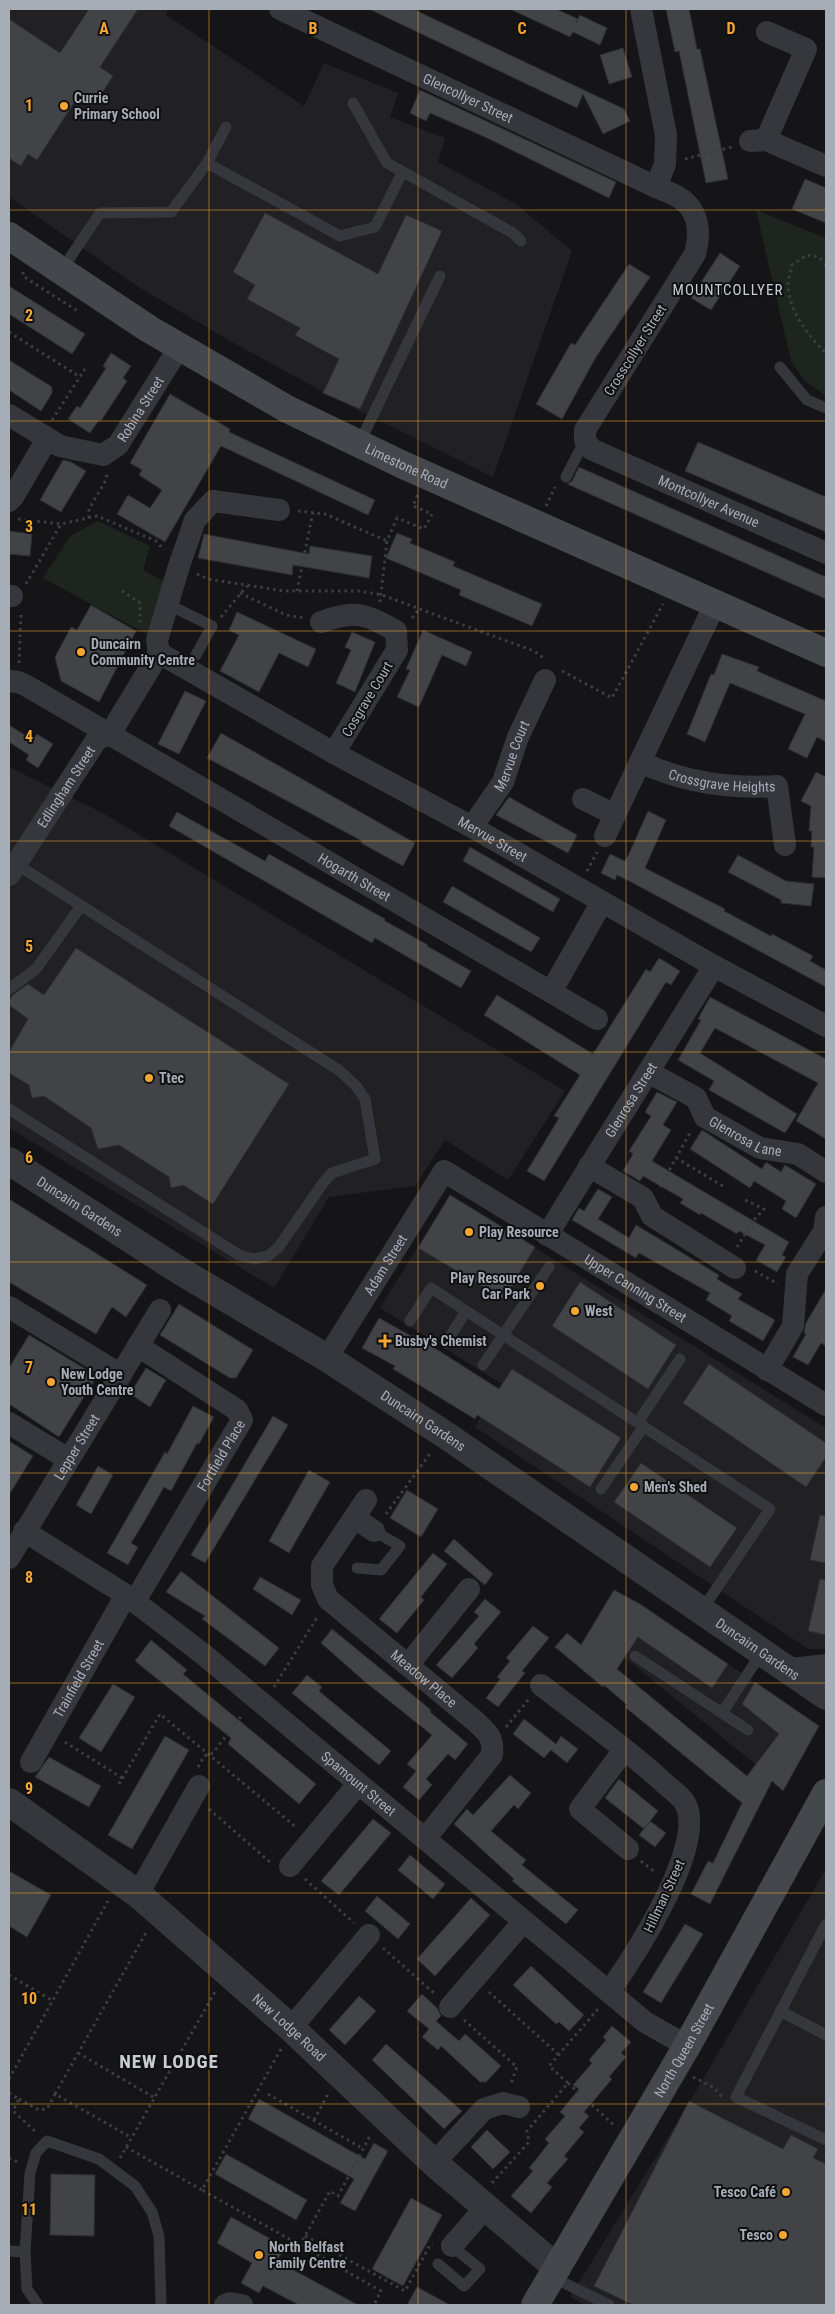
<svg xmlns="http://www.w3.org/2000/svg" width="835" height="2314" viewBox="0 0 835 2314" font-family="'Roboto Condensed',sans-serif">
<style>
.built{fill:#212124}
.green{fill:#1d251e}
.building{fill:#414347;stroke:#2f2f33}
.lines{fill:none;stroke-linecap:round;stroke-linejoin:round}
.path{stroke:#3c3e43;stroke-width:3;stroke-dasharray:2.5 4;stroke-linecap:butt}
.service{stroke:#36373c;stroke-width:11}
.minor{stroke:#36373c;stroke-width:22}
.tertiary{stroke:#36373c;stroke-width:28}
.secondary{stroke:#44474c;stroke-width:28}
.grid{fill:none;stroke:#f3a631;stroke-width:1;stroke-opacity:0.55}
.poi-dot{fill:#f3a631;stroke:#101012;stroke-width:2}
.labels{text-anchor:middle;stroke-width:4;stroke-linejoin:round;paint-order:stroke}
.poi-label{font-size:14px;font-weight:bold;fill:#a7adb7;stroke:#101012;text-anchor:start}
.street-label{font-size:14px;fill:#a7adb7;stroke:#101012}
.neighbourhood-label{font-size:15px;letter-spacing:1px;fill:#c8ccd3;stroke:#101012}
.district-label{font-size:19px;font-weight:bold;letter-spacing:1px;fill:#c8ccd3;stroke:#101012}
.grid-label{font-size:16px;text-anchor:middle;font-weight:bold;fill:#f3a631;stroke:#101012;stroke-width:4;stroke-linejoin:round;paint-order:stroke}
</style>
<rect width="100%" height="100%" fill="#151517"/>
<path class="built" d="M9,9H168L166,15L304,106L324,63L398,93L390,117L445,138L438,162L516,204L572,251L493,477L336,399L232,342L140,288L9,197Z
M9,767L103,813L565,1091L508,1180L445,1140L415,1186L329,1197L274,1288L9,1128Z
M450,1195L826,1428V1649H808L475,1427L502,1384L380,1308Z
M640,1604L819,1726L783,1791L756,1765L612,1647Z
M826,1869V2305H585L570,2297L689,2103Z"/>
<path class="green" d="M756,210L826,238V396L804,380L791,361Z
M98,521L150,546L143,570L167,583L148,635L43,578L70,536Z"/>
<path class="building" d="M89,9H138L100,67L113,76L94,105L79,95L37,160L28,154L21,166L9,158V19L60,53Z
M369,9H413L624,109L630,121L603,134L583,94L577,108Z
M510,9H556L578,19L576,23L580,15L607,28L600,45L573,32L570,37Z
M666,9H689L697,49H700L728,179L706,183L679,51L675,52Z
M623,48L632,77L609,84L600,55Z
M420,90L616,182L609,198L485,137L430,113L426,121L410,113Z
M805,179L826,188V223L792,209Z
M265,213L378,274L406,215L442,231L360,409L323,393L339,359L295,335L300,328L247,299L255,285L233,272Z
M720,253L740,266L711,310L691,298Z
M629,264L650,277L596,357L562,419L536,404L571,343L575,345Z
M9,286L85,334L72,354L9,314Z
M111,353L131,366L123,378L127,381L101,421L99,420L90,433L68,419L77,406L80,408L106,368L103,366Z
M9,360L52,387V393L41,411L9,390Z
M170,394L230,429L229,432L375,500L368,515L221,446L165,542L117,514L128,495L150,508L162,490L139,475L142,470L130,463Z
M698,442L826,497V532L685,471Z
M63,460L71,462L86,471L61,512L40,500Z
M579,467L826,577V599L567,484L572,481Z
M9,531L32,534L30,556L9,554Z
M397,533L412,539L410,543L455,562L453,566L542,604L532,626L459,595L461,590L386,558Z
M204,534L309,554L310,546L372,556L369,578L293,565L292,575L198,558Z
M91,605L136,631L99,702L61,681L55,657L71,627L77,630Z
M237,612L316,649L308,667L279,653L259,692L220,671L239,635L229,630Z
M423,630L472,652L466,666L442,655L419,707L397,697L410,670L406,669Z
M352,632L375,642L355,692L336,683L351,650L345,647Z
M722,654L759,667L757,671L826,701V742L817,737L807,758L788,749L805,714L730,683L705,742L687,734L711,674L714,675Z
M185,691L206,701L179,754L158,744Z
M9,725L33,740L37,734L53,744L38,768L26,760L29,755L9,742Z
M221,733L415,843L403,866L361,843L362,841L207,758Z
M816,772L826,777V878L812,877L814,847H811L812,831H809L811,806L801,801Z
M509,797L577,835L568,853L496,815Z
M648,811L666,820L645,868L725,909L724,911L771,936L772,934L813,956L810,961L826,970V987L633,883L617,875L615,880L601,873L610,854L625,861L628,856Z
M177,812L265,861L269,854L385,919V921L428,945L427,946L471,971L461,988L375,938L372,943L358,935L169,826Z
M470,847L560,899L553,912L463,861Z
M738,855L786,881L814,884L811,906L781,903V900L728,872Z
M452,886L540,938L531,952L443,902Z
M76,948L289,1084L213,1204L183,1185L171,1188L169,1177L119,1145L98,1149L91,1128L44,1096L32,1098L29,1085L9,1073V1052L28,1019L9,1005V1001L13,995L28,984L44,995Z
M659,958L680,971L671,985L666,982L544,1181L527,1171L559,1118L554,1116L580,1075L484,1015L497,995L593,1054L646,969L650,972Z
M710,997L826,1059V1139L796,1121L818,1083L715,1028L700,1053L797,1114L785,1133L709,1090L714,1081L678,1060L701,1020L698,1019Z
M657,1092L677,1102L663,1125L671,1130L652,1161L789,1242L782,1255L786,1257L777,1272L756,1260L765,1245L739,1231L737,1234L701,1213L700,1215L680,1203L683,1199L643,1176L640,1181L623,1171L633,1154L629,1151L651,1116L645,1112Z
M702,1130L762,1169L766,1162L781,1172L785,1165L816,1184L796,1218L782,1209L786,1201L754,1181L750,1188L690,1149Z
M598,1189L612,1197L598,1219L629,1238L636,1225L719,1275L717,1279L742,1294L738,1299L775,1320L763,1341L729,1321L732,1316L706,1300L710,1293L639,1253L636,1258L572,1220L579,1208L584,1211Z
M450,1195L535,1247L504,1299L418,1248Z
M9,1199L147,1285L126,1317L112,1307L96,1334L9,1282Z
M580,1282L676,1345L648,1389L552,1326Z
M826,1289V1346L821,1343L808,1365L793,1357L806,1334L804,1333L806,1323Z
M179,1304L253,1350L236,1378H230L160,1335Z
M379,1318L413,1337L414,1335L499,1389L512,1369L621,1438L590,1487L477,1415L475,1419L393,1369L395,1366L362,1348Z
M29,1335L97,1376L59,1437L9,1404V1368Z
M709,1364L826,1443V1457L806,1487L683,1403Z
M146,1368L166,1380L150,1407L130,1394Z
M193,1406L214,1417L199,1444L197,1443L171,1491L164,1487L144,1522L131,1543L138,1547L128,1565L107,1553L165,1452L167,1454Z
M273,1416L288,1425L205,1563L191,1555Z
M9,1441L33,1456L9,1495Z
M641,1463L737,1528L710,1567L614,1502Z
M98,1466L113,1475L91,1514L76,1505Z
M309,1470L330,1482L289,1553L269,1541Z
M407,1490L438,1509L421,1537L390,1518Z
M820,1515L826,1516V1563L810,1560Z
M454,1539L493,1574L485,1585L444,1551Z
M433,1553L447,1564L421,1597L424,1600L397,1633L379,1619Z
M181,1571L279,1648L265,1666L202,1619L205,1616L166,1592Z
M260,1577L301,1600L292,1615L253,1589Z
M820,1579L826,1580V1635L808,1631Z
M614,1590L640,1604L728,1664L712,1688L638,1637L617,1669L747,1776L779,1734L742,1704L755,1682L819,1726L783,1791L772,1781L710,1904L691,1894L708,1861L713,1863L742,1803L625,1707L627,1705L604,1685L603,1687L555,1647L567,1633L581,1645Z
M485,1599L501,1612L474,1644L478,1648L452,1678L436,1665L479,1616L474,1612Z
M533,1626L549,1638L522,1671L525,1673L498,1707L486,1698L500,1679L497,1677L510,1661L506,1658Z
M332,1629L431,1710L430,1712L468,1744L455,1760L448,1754L426,1779L425,1778L432,1785L419,1800L403,1787L416,1771L407,1764L432,1735L364,1681L321,1643Z
M151,1640L187,1670L183,1674L316,1784L299,1804L228,1744L231,1738L135,1661Z
M307,1675L322,1687L319,1691L391,1751L379,1765L292,1693Z
M113,1684L135,1697L101,1752L79,1738Z
M524,1719L556,1744L561,1736L578,1749L567,1763L551,1750L544,1758L513,1734Z
M165,1736L189,1750L132,1849L108,1835Z
M49,1757L101,1786L89,1807L35,1777Z
M510,1775L531,1793L518,1809L514,1805L491,1831L526,1860L522,1865L578,1910L566,1924L512,1881L514,1879L454,1824L467,1809L473,1815Z
M619,1779L658,1811L644,1829L605,1798Z
M373,1819L391,1833L339,1895L321,1881Z
M650,1821L666,1833L655,1847L639,1835Z
M410,1855L445,1884L433,1899L398,1870Z
M9,1871L51,1895L27,1937L9,1926Z
M377,1896L410,1924L398,1939L365,1911Z
M471,1898L490,1915L435,1976L417,1959Z
M685,1924L703,1934L661,2003L643,1992Z
M531,1966L584,2015L569,2031L559,2022L556,2024L513,1985Z
M422,1994L437,2008L441,2016L436,2021L459,2041L465,2034L501,2066L486,2082H480L441,2046L438,2050L422,2037L429,2029L407,2011Z
M359,1996L376,2011L345,2045L329,2030Z
M612,2026L631,2042L621,2053L626,2057L609,2077L612,2079L584,2112L589,2116L579,2128L584,2132L564,2156L568,2159L547,2183L552,2187L531,2213L511,2196L533,2171L529,2168L549,2143L545,2139L565,2116L560,2112L579,2089L573,2085L592,2063L589,2060L606,2040L603,2037Z
M386,2044L462,2111L444,2129L372,2060Z
M259,2099L365,2159L374,2143L388,2151L355,2211L340,2203L354,2179L248,2119Z
M689,2101L783,2149L791,2135L818,2149L813,2158L826,2164V2305H633L594,2286Z
M487,2130L510,2152L493,2169L471,2147Z
M226,2154L307,2200L296,2220L215,2174Z
M51,2174L95,2175L94,2236L50,2235Z
M411,2198L442,2215L403,2286L372,2269Z
M231,2217L285,2247L277,2261L358,2305H299L263,2286L259,2293L241,2283L252,2263L217,2243Z
M417,2287L450,2305H407Z"/>
<g class="lines">
<path class="path" d="M685,159L732,147
M826,265L819,257L807,255L792,265C791,272 788,278 788,285C789,311 808,336 826,353
M23,272V276L79,312
M9,332L80,377
M52,420L87,366
M546,506L555,487
M298,511L325,514L387,541
M89,518V509L107,478L106,473
M18,519L61,524L97,516L156,541L164,550
M197,574L208,579L284,591H360L382,595L534,651L545,659
M26,584L61,524
M122,591L140,603V622
M297,591L313,512
M240,593L286,615L304,618
M380,602L387,541L397,518L424,529L432,514L413,506L418,494
M221,617L247,586
M412,618L419,609
M19,663L21,614
M562,671L612,698L663,604
M587,871L597,852
M676,1158L723,1186
M660,1187L691,1131
M737,1247L753,1221L764,1209L745,1200
M755,1271L778,1284
M386,1514L432,1451
M274,1687L318,1616
M506,1727L529,1699
M65,1742L122,1778
M198,1767L204,1756L213,1753L243,1714
M119,1784L160,1714L297,1828
M209,1809L271,1863
M641,1861L656,1873
M305,1879L354,1923
M383,1948L435,1994
M9,1975L53,2001
M489,1992L559,2055
M464,2020L517,2067L510,2086
M281,2049L202,2190L300,2245L330,2191L338,2196L371,2134
M78,2053L155,2098
M693,2077L713,2087L722,2097
M9,2079L109,1899
M568,2083L615,2126
M9,2093L19,2099L13,2111L36,2132
M55,2094L147,1931
M268,2094L360,2147
M19,2099L39,2110L47,2109L55,2094L132,2138
M314,2120L328,2094
M126,2147L202,2190
M9,2158L19,2163
M120,2158L215,1992
M492,2183L529,2142L527,2131L568,2083L549,2066L598,2009
M305,2236L405,2291L430,2245H433
M300,2245L381,2291L374,2305"/>
<path class="service" d="M353,103L387,163L513,233L521,241
M207,163L226,127
M61,271L100,213L171,212L207,163L340,236L375,227L402,173
M780,367L807,400L826,408
M359,444L440,276
M566,477L585,440
M167,604L212,626L196,655
M9,989L36,969L81,906
M9,1109L239,1255L254,1259L268,1256L278,1248L323,1183L332,1173L375,1159L365,1099L356,1086L340,1071L16,864
M410,1321L431,1288L770,1509L702,1610
M446,1343L466,1311
M483,1365L549,1267
M638,1422L680,1359
M601,1489L644,1426
M357,1568L381,1570L400,1546L374,1531
M635,1656L748,1730
M722,1713L762,1652
M826,1924L736,2097L826,2140
M780,2011L826,2035
M9,2251L25,2252
M438,2264L464,2286L480,2269L452,2246
M552,2277L609,2305
M38,2305L27,2289L25,2252L30,2173L36,2153L47,2141L99,2159L135,2186L152,2212L159,2236L161,2305"/>
<g class="minor">
<path id="s1" d="M280,9L656,187"/>
<path id="s2" d="M641,9L666,135L665,164L656,187C665,191 678,195 685,202C700,215 700,237 695,254L585,430V440L591,449L826,553"/>
<path d="M766,140L806,49L767,32"/>
<path d="M750,141L766,140L826,166"/>
<path id="s3" d="M9,415L60,446L103,455L118,445L180,346"/>
<path d="M9,501L13,497L47,439"/>
<path d="M9,596H12"/>
<path d="M321,622C356,609 365,614 396,631L397,650L334,753"/>
<path id="s4" d="M159,653L334,753L472,827L714,966L826,1026"/>
<path d="M159,653L157,640L179,566L195,520L213,501L279,510"/>
<path id="s5" d="M9,681L18,682L27,686L597,1019"/>
<path id="s6" d="M640,762C683,782 730,789 777,786L785,845"/>
<path d="M583,799L615,815"/>
<path id="s7" d="M472,827L503,782L518,737L545,680"/>
<path d="M605,836L715,604"/>
<path id="s8" d="M9,875L97,739L110,734L159,653"/>
<path d="M551,992L602,902"/>
<path id="s9" d="M648,1072L696,1098L705,1117L760,1148L798,1154L826,1172"/>
<path d="M589,1166L643,1198L652,1216L735,1268"/>
<path id="s10" d="M547,1235L714,966"/>
<path d="M9,1307L121,1375"/>
<path id="s11" d="M327,1358L444,1171L826,1405"/>
<path d="M767,1370L793,1326L797,1274L824,1231L826,1217"/>
<path d="M9,1423L68,1459"/>
<path id="s12" d="M366,1500L322,1566V1585L328,1599L475,1721C487,1732 494,1737 492,1755L425,1839"/>
<path d="M355,1518L374,1531"/>
<path id="s13" d="M24,1531L126,1595L203,1654L645,2022L687,2046"/>
<path id="s14" d="M9,1558L160,1310"/>
<path id="s15" d="M135,1601L242,1420L237,1410L138,1346"/>
<path d="M408,1665L469,1589"/>
<path d="M541,1685C582,1717 625,1747 663,1782C669,1788 681,1796 685,1803C708,1844 633,1958 609,1992"/>
<path d="M624,1750L580,1809L628,1849"/>
<path id="s16" d="M31,1762L126,1595"/>
<path d="M290,1866L358,1784"/>
<path d="M138,1894L199,1786"/>
<path d="M450,2007L523,1922"/>
<path d="M291,2028L369,1935"/>
<path d="M434,2163L484,2109L503,2103L519,2107"/>
<path d="M452,2246L485,2208"/>
<path d="M225,2305L230,2303L242,2305"/>
</g>
<g class="tertiary">
<path id="s17" d="M9,1161L177,1269L327,1358L444,1434L826,1696"/>
<path d="M792,1672L826,1668"/>
<path id="s18" d="M9,1802L138,1894L291,2028L434,2163L557,2268"/>
</g>
<g class="secondary">
<path id="s19" d="M9,236L149,329L287,409L401,464L826,653"/>
<path id="s20" d="M535,2305L687,2046L826,1793"/>
</g>
</g>
<path class="grid" d="M209,9V2305M418,9V2305M626,9V2305M9,210H826M9,421H826M9,631H826M9,841H826M9,1052H826M9,1262H826M9,1473H826M9,1683H826M9,1893H826M9,2104H826"/>
<g class="poi-dot">
<circle cx="64" cy="106" r="5"/>
<circle cx="81" cy="652" r="5"/>
<circle cx="149" cy="1078" r="5"/>
<circle cx="469" cy="1232" r="5"/>
<circle cx="540" cy="1286" r="5"/>
<circle cx="575" cy="1311" r="5"/>
<path d="M382.5 1333.5h5v5h5v5h-5v5h-5v-5h-5v-5h5z"/>
<circle cx="51" cy="1382" r="5"/>
<circle cx="634" cy="1487" r="5"/>
<circle cx="786" cy="2192" r="5"/>
<circle cx="783" cy="2235" r="5"/>
<circle cx="259" cy="2255" r="5"/>
</g>
<g class="labels">
<g class="poi-label">
<text x="74" y="103">Currie<tspan x="74" dy="16">Primary School</tspan></text>
<text x="91" y="649">Duncairn<tspan x="91" dy="16">Community Centre</tspan></text>
<text x="159" y="1083">Ttec</text>
<text x="479" y="1237">Play Resource</text>
<text x="530" y="1283" text-anchor="end">Play Resource<tspan x="530" dy="16">Car Park</tspan></text>
<text x="585" y="1316">West</text>
<text x="395" y="1346">Busby's Chemist</text>
<text x="61" y="1379">New Lodge<tspan x="61" dy="16">Youth Centre</tspan></text>
<text x="644" y="1492">Men's Shed</text>
<text x="776" y="2197" text-anchor="end">Tesco Café</text>
<text x="773" y="2240" text-anchor="end">Tesco</text>
<text x="269" y="2252">North Belfast<tspan x="269" dy="16">Family Centre</tspan></text>
</g>
<g class="street-label">
<text dy="5" stroke="none"><textPath href="#s1" startOffset="208">Glencollyer Street</textPath></text>
<text transform="translate(635 350) rotate(-58)" y="5">Crosscollyer Street</text>
<text dy="5" stroke="none"><textPath href="#s3" startOffset="164">Robina Street</textPath></text>
<text dy="5" stroke="none"><textPath href="#s19" startOffset="460">Limestone Road</textPath></text>
<text dy="5" stroke="none"><textPath href="#s2" startOffset="628">Montcollyer Avenue</textPath></text>
<text transform="translate(367 699) rotate(-59)" y="5">Cosgrave Court</text>
<text dy="5" stroke="none"><textPath href="#s7" startOffset="82">Mervue Court</textPath></text>
<text dy="5" stroke="none"><textPath href="#s6" startOffset="85">Crossgrave Heights</textPath></text>
<text dy="5" stroke="none"><textPath href="#s8" startOffset="105">Edlingham Street</textPath></text>
<text dy="5" stroke="none"><textPath href="#s4" startOffset="382">Mervue Street</textPath></text>
<text dy="5" stroke="none"><textPath href="#s5" startOffset="398">Hogarth Street</textPath></text>
<text dy="5" stroke="none"><textPath href="#s10" startOffset="159">Glenrosa Street</textPath></text>
<text dy="5" stroke="none"><textPath href="#s9" startOffset="121">Glenrosa Lane</textPath></text>
<text dy="5" stroke="none"><textPath href="#s17" startOffset="84">Duncairn Gardens</textPath></text>
<text dy="5" stroke="none"><textPath href="#s11" startOffset="110">Adam Street</textPath></text>
<text dy="5" stroke="none"><textPath href="#s11" startOffset="445">Upper Canning Street</textPath></text>
<text dy="5" stroke="none"><textPath href="#s17" startOffset="489">Duncairn Gardens</textPath></text>
<text dy="5" stroke="none"><textPath href="#s14" startOffset="130">Lepper Street</textPath></text>
<text dy="5" stroke="none"><textPath href="#s15" startOffset="169">Fortfield Place</textPath></text>
<text dy="5" stroke="none"><textPath href="#s17" startOffset="894">Duncairn Gardens</textPath></text>
<text dy="5" stroke="none"><textPath href="#s16" startOffset="96">Trainfield Street</textPath></text>
<text dy="5" stroke="none"><textPath href="#s12" startOffset="238">Meadow Place</textPath></text>
<text dy="5" stroke="none"><textPath href="#s13" startOffset="420">Spamount Street</textPath></text>
<text transform="translate(664 1896) rotate(-65)" y="5">Hillman Street</text>
<text dy="5" stroke="none"><textPath href="#s18" startOffset="360">New Lodge Road</textPath></text>
<text dy="5" stroke="none"><textPath href="#s20" startOffset="295">North Queen Street</textPath></text>
</g>
<g class="neighbourhood-label">
<text x="728" y="295">MOUNTCOLLYER</text>
</g>
<g class="district-label">
<text x="169" y="2068">NEW LODGE</text>
</g>
</g>
<g class="grid-label">
<text x="104" y="34">A</text>
<text x="313" y="34">B</text>
<text x="522" y="34">C</text>
<text x="731" y="34">D</text>
<text x="29" y="111">1</text>
<text x="29" y="321">2</text>
<text x="29" y="532">3</text>
<text x="29" y="742">4</text>
<text x="29" y="952">5</text>
<text x="29" y="1163">6</text>
<text x="29" y="1373">7</text>
<text x="29" y="1583">8</text>
<text x="29" y="1794">9</text>
<text x="29" y="2004">10</text>
<text x="29" y="2215">11</text>
</g>
<rect width="835" height="2314" fill="none" stroke="#a7adb7" stroke-width="20"/>
</svg>
